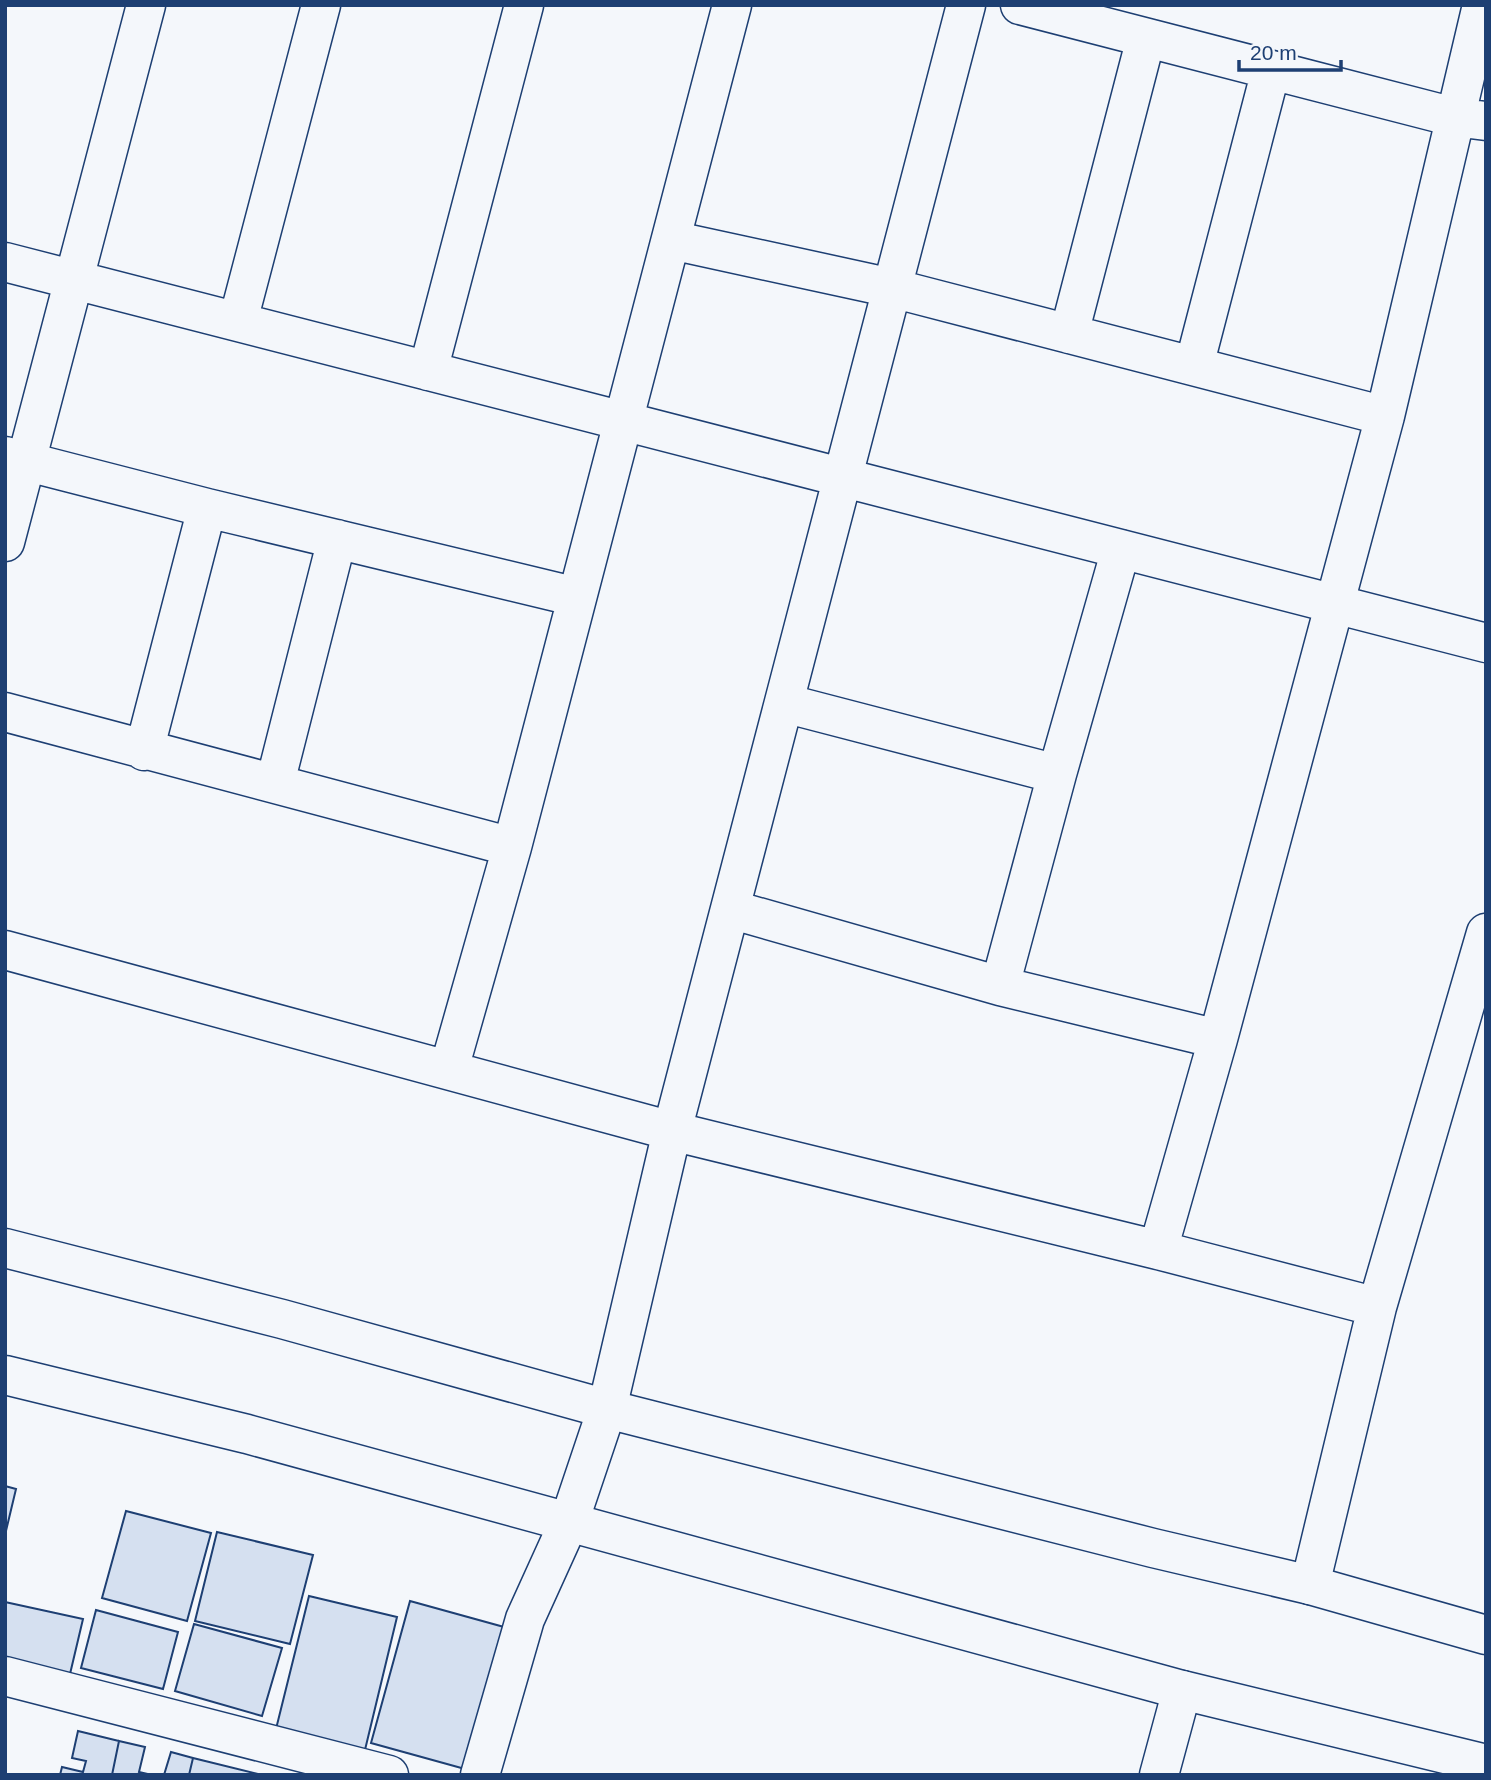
<svg xmlns="http://www.w3.org/2000/svg" width="1491" height="1780" viewBox="0 0 1491 1780" font-family="Arial,sans-serif">
<style>
.building{fill:#d5e0f0;stroke:#1d3f73;stroke-width:2}
.lines{fill:none;stroke-linecap:round;stroke-linejoin:round}
.minor-casing{stroke:#1d3f73;stroke-width:41}
.major-casing{stroke:#1d3f73;stroke-width:41}
.minor{stroke:#f4f7fb;stroke-width:38}
.major{stroke:#f4f7fb;stroke-width:38}
</style>
<rect width="100%" height="100%" fill="#f4f7fb"/>
<path class="building" d="M5,1486L16,1489L5,1535Z
M126,1511L211,1533L187,1621L102,1598Z
M217,1532L313,1555L290,1644L195,1621Z
M309,1596L397,1617L364,1754L275,1733Z
M410,1601L504,1627L465,1769L371,1743Z
M5,1602L83,1619L70,1674L5,1659Z
M96,1610L178,1632L163,1689L81,1668Z
M194,1624L282,1648L262,1716L175,1691Z
M78,1731L119,1741L112,1775H60L62,1767L83,1772L86,1761L72,1758Z
M119,1741L145,1747L139,1772L152,1775H112Z
M171,1752L193,1758L189,1775H164Z
M193,1758L262,1775H189Z"/>
<g class="lines">
<defs>
<path id="minor" d="M1020,5L1454,117L1486,121
M671,240L892,288L1385,416
M5,262L1486,643
M238,321L321,5
M1069,334L1146,38
M1194,366L1271,70
M428,371L524,5
M5,456L207,508L577,597
M5,542L146,5
M784,703L1057,774
M5,712L512,847
M144,751L207,508
M275,783L337,539
M730,909L1000,986L1218,1039
M5,950L672,1131L1158,1250
M1000,986L1057,774L1121,549
M449,1069L512,847L732,5
M1377,1307L1486,933
M1310,1585L1377,1307L1158,1250L1218,1039L1385,416L1482,5
M5,1676L389,1775
M480,1775L525,1619L569,1522L607,1409L672,1131L966,5
M1159,1775L1182,1690"/>
<path id="major" d="M5,1248L282,1319L607,1409L1153,1548L1310,1585L1486,1635
M5,1375L247,1434L1182,1690L1486,1764"/>
</defs>
<use href="#minor" class="minor-casing"/>
<use href="#major" class="major-casing"/>
<use href="#minor" class="minor"/>
<use href="#major" class="major"/>
</g>
<rect width="1491" height="1780" fill="none" stroke="#1d3f73" stroke-width="14"/>
<path d="M1239 60v10h102v-10" fill="none" stroke="#1d3f73" stroke-width="3.5"/>
<text x="1250" y="60" font-size="21" fill="#1d3f73" stroke="#f4f7fb" stroke-width="5" paint-order="stroke">20 m</text>
</svg>
